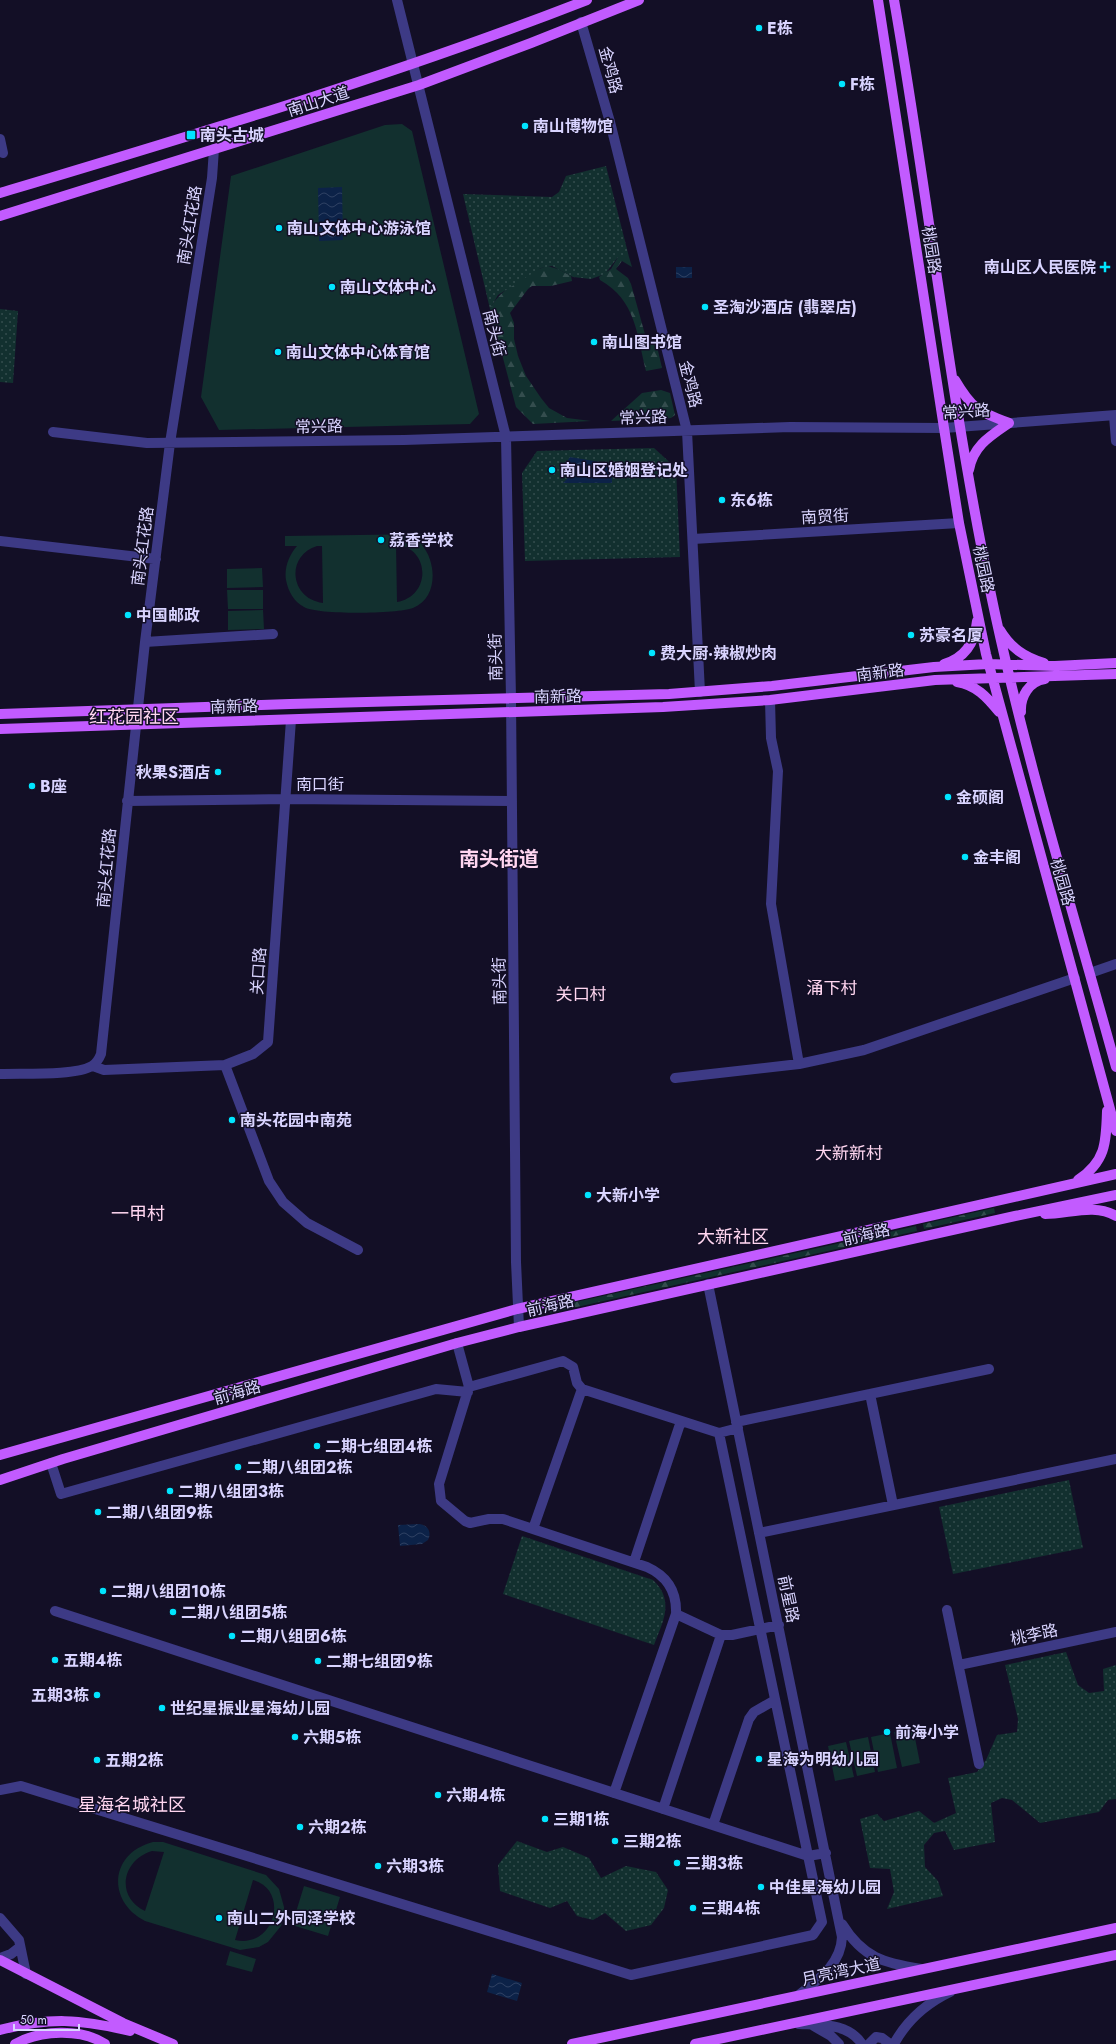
<svg xmlns="http://www.w3.org/2000/svg" width="1116" height="2044" viewBox="0 0 1116 2044" font-family="Jost,'Noto Sans SC',sans-serif">
<style>
.grass{fill:#12302f;fill-rule:evenodd}
.forest{fill:url(#forest-firs)}
.park{fill:url(#park-dots)}
.water{fill:url(#water-waves)}
.lines{fill:none;stroke-linecap:round;stroke-linejoin:round}
.minor{stroke:#3d3a85;stroke-width:10}
.major{stroke:#c25bff;stroke-width:10}
.poi-dot{fill:#00e5ff;stroke:#130f26;stroke-width:1.5}
.labels{text-anchor:middle;stroke-width:3;stroke-linejoin:round;paint-order:stroke}
.poi-label{font-size:16px;font-weight:bold;fill:#d9d4ff;stroke:#130f26;text-anchor:start}
.street-label{font-size:16px;fill:#d9d4ff;stroke:#130f26}
.neighbourhood-label{font-size:17px;fill:#ffd6f0;stroke:#130f26}
.quarter-label{font-size:18px;fill:#ffd6f0;stroke:#130f26}
.district-label{font-size:20px;font-weight:bold;fill:#ffd6f0;stroke:#130f26}
</style>
<defs>
<pattern id="forest-firs" width="22" height="20" patternUnits="userSpaceOnUse"><rect width="22" height="20" fill="#12302f"/><path d="M5 1l3.5 6h-7zM16 11l3.5 6h-7z" fill="#344d4e"/></pattern>
<pattern id="park-dots" width="8" height="8" patternUnits="userSpaceOnUse"><rect width="8" height="8" fill="#12302f"/><path d="M2 2h.1M6 6h.1" fill="none" stroke="#344d4e" stroke-width="1.8" stroke-linecap="round"/></pattern>
<pattern id="water-waves" width="16" height="10" patternUnits="userSpaceOnUse"><rect width="16" height="10" fill="#0c2248"/><path d="M0 5q4-4 8 0t8 0" fill="none" stroke="#2f4163"/></pattern>
</defs>
<rect width="100%" height="100%" fill="#130f26"/>
<path class="grass" d="M402,124L412,131L479,414L470,424L219,430L201,397L231,176L385,125Z
M431,534L432,545H422C437,563 438,598 413,608C397,614 317,615 304,607C294,602 288,591 286,580C284,568 289,555 297,546H285V536ZM396,544C431,549 431,596 397,602ZM317,546H322L323,603C290,599 285,556 317,546Z
M262,568L263,587L227,588V569Z
M227,590H263V609H228Z
M263,610L264,629L228,630V611Z
M913,1728L920,1763L902,1767L894,1732Z
M890,1733L897,1768L878,1772L871,1737Z
M868,1737L875,1772L857,1776L849,1741Z
M846,1742L854,1777L835,1781L828,1746Z
M153,1842H163L266,1875L279,1889L284,1907V1917L281,1926L268,1942L259,1947L240,1950L145,1921C106,1901 110,1853 153,1842ZM152,1851L164,1852L145,1911C115,1897 122,1860 152,1851ZM253,1880C290,1890 275,1949 235,1940Z
M304,1886L340,1897L328,1936L292,1925Z
M230,1951L256,1959L252,1972L226,1965Z"/>
<path class="forest" d="M618,257H629L632,267L622,261L616,269L628,278L631,284L646,338L651,342H656L662,368L646,371C637,335 636,300 600,280L599,277L611,269Z
M547,266L558,269L571,276L572,281L551,286H532L528,289L510,313L514,323V339L518,356L526,376L541,398L549,408L567,418L591,421L533,424L516,407L490,309C497,292 530,271 547,266Z
M661,390L670,393L675,415L671,418L611,421L642,393Z
M994,1208L995,1213L924,1229L923,1224Z
M916,1226L917,1231L550,1313L549,1308Z"/>
<path class="park" d="M606,166L629,257H618L605,274L591,279L573,277L552,266L541,268L498,295L490,309L463,194L552,197L559,192L566,176Z
M0,309L18,311L13,383L0,382Z
M654,448L676,468L680,557L525,561L522,473L537,451Z
M1069,1480L1083,1548L953,1574L939,1507Z
M522,1536L653,1580C675,1601 663,1621 654,1645L503,1594Z
M1066,1652L1078,1685L1089,1693L1104,1691L1103,1669L1116,1665V1799L1108,1800L1099,1812L1040,1823L1012,1800L1002,1798L991,1803L995,1842L954,1850L945,1831L934,1833L924,1845L925,1867L938,1881L943,1896L887,1909L894,1892L890,1869L870,1868L860,1819L877,1814L884,1821L919,1811L934,1823L956,1813L948,1778L977,1772L986,1760L997,1735L1017,1732L1018,1719L1005,1665Z
M517,1841L547,1852L563,1847L589,1858L601,1878L626,1866L656,1872L668,1890L664,1908L651,1925L626,1931L605,1913L593,1920L577,1916L567,1901L550,1908L500,1891L498,1865Z"/>
<path class="water" d="M342,187L343,240L319,241L318,188Z
M676,267H692V278H676Z
M570,457L612,464V483H563L571,475V468L568,460Z
M419,1524C428,1525 432,1532 428,1540L422,1544L400,1546L398,1525Z
M492,1974L522,1983L517,2001L487,1992Z"/>
<g class="lines">
<path class="minor" d="M397,0L506,437L511,698L516,1262L519,1327
M581,22L610,122L687,431L700,692
M0,139L3,153
M1114,416L1116,441
M53,432L147,443L404,440L790,427L944,428L1116,415
M693,539L959,523
M0,541L156,559
M145,642L273,634
M770,700L771,738L778,771L771,904L799,1064
M127,801L286,799L512,801
M1090,973L1116,964
M225,1065L269,1181L283,1202L307,1223L358,1250
M93,1066L104,1070L225,1065L253,1054L268,1042L291,720
M0,1074C22,1073 75,1076 92,1066C97,1063 99,1059 101,1054L145,642L170,443L212,178L214,149
M675,1078L799,1064L864,1050L1075,978
M708,1284L842,1937C841,1964 819,1979 799,1995
M457,1343L469,1387L439,1484L441,1501L465,1521L470,1523L489,1519H503L647,1567C667,1576 677,1592 676,1614L614,1793
M469,1387L563,1361L573,1367L577,1383L582,1389L719,1433L738,1428
M870,1394L893,1505
M736,1422L989,1369
M51,1463L61,1494L436,1389L468,1392
M533,1529L582,1389
M759,1533L1116,1459
M634,1562L681,1421
M947,1610L979,1764
M55,1611L808,1856L826,1853
M721,1635H732L779,1625
M959,1665L1116,1632
M0,1790L21,1786L631,1975L813,1935L822,1922L719,1433
M663,1809L721,1635L676,1614
M713,1825L749,1719L754,1712L775,1700
M0,1918L19,1940L26,1974
M842,1924C863,1958 884,1963 921,1969
M0,1958L11,1954L20,1947
M799,2024C822,2025 848,2023 862,2044
M812,2025L831,2036L839,2044
M869,2044L876,2037L882,2038L890,2044
M894,2044C907,2020 925,2004 950,1992"/>
<path class="major" d="M878,0L944,428L959,523L986,654L1116,1131
M894,0C928,195 949,391 989,585C1022,747 1072,907 1116,1067
M0,193C197,134 395,75 587,0
M0,216L419,85L531,43L639,0
M955,380C972,409 978,411 1009,423
M969,470C973,446 990,436 1009,423
M1000,630C1011,648 1024,657 1044,663
M944,664C965,658 975,642 977,621
M957,682C976,685 987,697 999,712
M1021,712C1020,697 1029,681 1045,679
M0,714L290,704L669,694L772,686L934,667L988,664L1055,666L1116,663
M0,729L663,707L770,700L935,680L1116,674
M1078,1180C1106,1161 1106,1143 1107,1111
M1045,1214C1069,1214 1094,1203 1116,1216
M0,1455L517,1309L1116,1174
M0,1480L63,1459L457,1343L519,1327L1015,1216L1116,1195
M0,1960L123,2023L173,2044
M0,2030C50,2017 79,2019 130,2031
M15,2044C40,2030 81,2028 105,2044
M572,2044L1116,1928
M695,2044L1116,1955"/>
</g>
<g class="poi-dot">
<circle cx="759" cy="28" r="4"/>
<circle cx="842" cy="84" r="4"/>
<circle cx="525" cy="126" r="4"/>
<rect x="186" y="130" width="10" height="10" rx="2"/>
<circle cx="279" cy="228" r="4"/>
<path d="M1103 261h4v4h4v4h-4v4h-4v-4h-4v-4h4z"/>
<circle cx="332" cy="287" r="4"/>
<circle cx="705" cy="307" r="4"/>
<circle cx="594" cy="342" r="4"/>
<circle cx="278" cy="352" r="4"/>
<circle cx="552" cy="470" r="4"/>
<circle cx="722" cy="500" r="4"/>
<circle cx="381" cy="540" r="4"/>
<circle cx="128" cy="615" r="4"/>
<circle cx="911" cy="635" r="4"/>
<circle cx="652" cy="653" r="4"/>
<circle cx="218" cy="772" r="4"/>
<circle cx="32" cy="786" r="4"/>
<circle cx="948" cy="797" r="4"/>
<circle cx="965" cy="857" r="4"/>
<circle cx="232" cy="1120" r="4"/>
<circle cx="588" cy="1195" r="4"/>
<circle cx="317" cy="1446" r="4"/>
<circle cx="238" cy="1467" r="4"/>
<circle cx="170" cy="1491" r="4"/>
<circle cx="98" cy="1512" r="4"/>
<circle cx="103" cy="1591" r="4"/>
<circle cx="173" cy="1612" r="4"/>
<circle cx="232" cy="1636" r="4"/>
<circle cx="55" cy="1660" r="4"/>
<circle cx="318" cy="1661" r="4"/>
<circle cx="97" cy="1695" r="4"/>
<circle cx="162" cy="1708" r="4"/>
<circle cx="887" cy="1732" r="4"/>
<circle cx="295" cy="1737" r="4"/>
<circle cx="759" cy="1759" r="4"/>
<circle cx="97" cy="1760" r="4"/>
<circle cx="438" cy="1795" r="4"/>
<circle cx="545" cy="1819" r="4"/>
<circle cx="300" cy="1827" r="4"/>
<circle cx="615" cy="1841" r="4"/>
<circle cx="677" cy="1863" r="4"/>
<circle cx="378" cy="1866" r="4"/>
<circle cx="761" cy="1887" r="4"/>
<circle cx="693" cy="1908" r="4"/>
<circle cx="219" cy="1918" r="4"/>
</g>
<g class="labels">
<g class="poi-label">
<text x="767" y="34">E栋</text>
<text x="850" y="90">F栋</text>
<text x="533" y="132">南山博物馆</text>
<text x="200" y="141">南头古城</text>
<text x="287" y="234">南山文体中心游泳馆</text>
<text x="1096" y="273" text-anchor="end">南山区人民医院</text>
<text x="340" y="293">南山文体中心</text>
<text x="713" y="313">圣淘沙酒店 (翡翠店)</text>
<text x="602" y="348">南山图书馆</text>
<text x="286" y="358">南山文体中心体育馆</text>
<text x="560" y="476">南山区婚姻登记处</text>
<text x="730" y="506">东6栋</text>
<text x="389" y="546">荔香学校</text>
<text x="136" y="621">中国邮政</text>
<text x="919" y="641">苏豪名厦</text>
<text x="660" y="659">费大厨·辣椒炒肉</text>
<text x="210" y="778" text-anchor="end">秋果S酒店</text>
<text x="40" y="792">B座</text>
<text x="956" y="803">金硕阁</text>
<text x="973" y="863">金丰阁</text>
<text x="240" y="1126">南头花园中南苑</text>
<text x="596" y="1201">大新小学</text>
<text x="325" y="1452">二期七组团4栋</text>
<text x="246" y="1473">二期八组团2栋</text>
<text x="178" y="1497">二期八组团3栋</text>
<text x="106" y="1518">二期八组团9栋</text>
<text x="111" y="1597">二期八组团10栋</text>
<text x="181" y="1618">二期八组团5栋</text>
<text x="240" y="1642">二期八组团6栋</text>
<text x="63" y="1666">五期4栋</text>
<text x="326" y="1667">二期七组团9栋</text>
<text x="89" y="1701" text-anchor="end">五期3栋</text>
<text x="170" y="1714">世纪星振业星海幼儿园</text>
<text x="895" y="1738">前海小学</text>
<text x="303" y="1743">六期5栋</text>
<text x="767" y="1765">星海为明幼儿园</text>
<text x="105" y="1766">五期2栋</text>
<text x="446" y="1801">六期4栋</text>
<text x="553" y="1825">三期1栋</text>
<text x="308" y="1833">六期2栋</text>
<text x="623" y="1847">三期2栋</text>
<text x="685" y="1869">三期3栋</text>
<text x="386" y="1872">六期3栋</text>
<text x="769" y="1893">中佳星海幼儿园</text>
<text x="701" y="1914">三期4栋</text>
<text x="227" y="1924">南山二外同泽学校</text>
</g>
<g class="street-label">
<text transform="translate(611 70) rotate(75)" y="6">金鸡路</text>
<text transform="translate(318 101) rotate(-18)" y="6">南山大道</text>
<text transform="translate(189 225) rotate(-81)" y="6">南头红花路</text>
<text transform="translate(932 250) rotate(81)" y="6">桃园路</text>
<text transform="translate(495 333) rotate(76)" y="6">南头街</text>
<text transform="translate(691 384) rotate(76)" y="6">金鸡路</text>
<text transform="translate(966 411) rotate(-4)" y="6">常兴路</text>
<text transform="translate(643 417) rotate(-2)" y="6">常兴路</text>
<text transform="translate(319 426) rotate(-1)" y="6">常兴路</text>
<text transform="translate(825 516) rotate(-3)" y="6">南贸街</text>
<text transform="translate(142 546) rotate(-83)" y="6">南头红花路</text>
<text transform="translate(984 569) rotate(78)" y="6">桃园路</text>
<text transform="translate(495 657) rotate(-91)" y="6">南头街</text>
<text transform="translate(880 672) rotate(-7)" y="6">南新路</text>
<text transform="translate(558 696) rotate(-1)" y="6">南新路</text>
<text transform="translate(234 706) rotate(-2)" y="6">南新路</text>
<text x="320" y="790">南口街</text>
<text transform="translate(106 868) rotate(-85)" y="6">南头红花路</text>
<text transform="translate(1063 882) rotate(74)" y="6">桃园路</text>
<text transform="translate(258 971) rotate(-86)" y="6">关口路</text>
<text transform="translate(499 981) rotate(-91)" y="6">南头街</text>
<text transform="translate(866 1234) rotate(-13)" y="6">前海路</text>
<text transform="translate(550 1305) rotate(-13)" y="6">前海路</text>
<text transform="translate(237 1392) rotate(-16)" y="6">前海路</text>
<text transform="translate(789 1599) rotate(78)" y="6">前星路</text>
<text transform="translate(1034 1634) rotate(-12)" y="6">桃李路</text>
<text transform="translate(841 1971) rotate(-12)" y="6">月亮湾大道</text>
</g>
<g class="neighbourhood-label">
<text x="832" y="994">涌下村</text>
<text x="581" y="1000">关口村</text>
<text x="849" y="1159">大新新村</text>
</g>
<g class="quarter-label">
<text x="134" y="723">红花园社区</text>
<text x="138" y="1220">一甲村</text>
<text x="733" y="1243">大新社区</text>
<text x="132" y="1811">星海名城社区</text>
</g>
<g class="district-label">
<text x="499" y="866">南头街道</text>
</g>
</g>
<path d="M14 2024v6h65v-6" fill="none" stroke="#d9d4ff" stroke-width="2"/>
<text x="20" y="2024" font-size="12" fill="#d9d4ff" stroke="#130f26" stroke-width="3" paint-order="stroke">50 m</text>
</svg>
